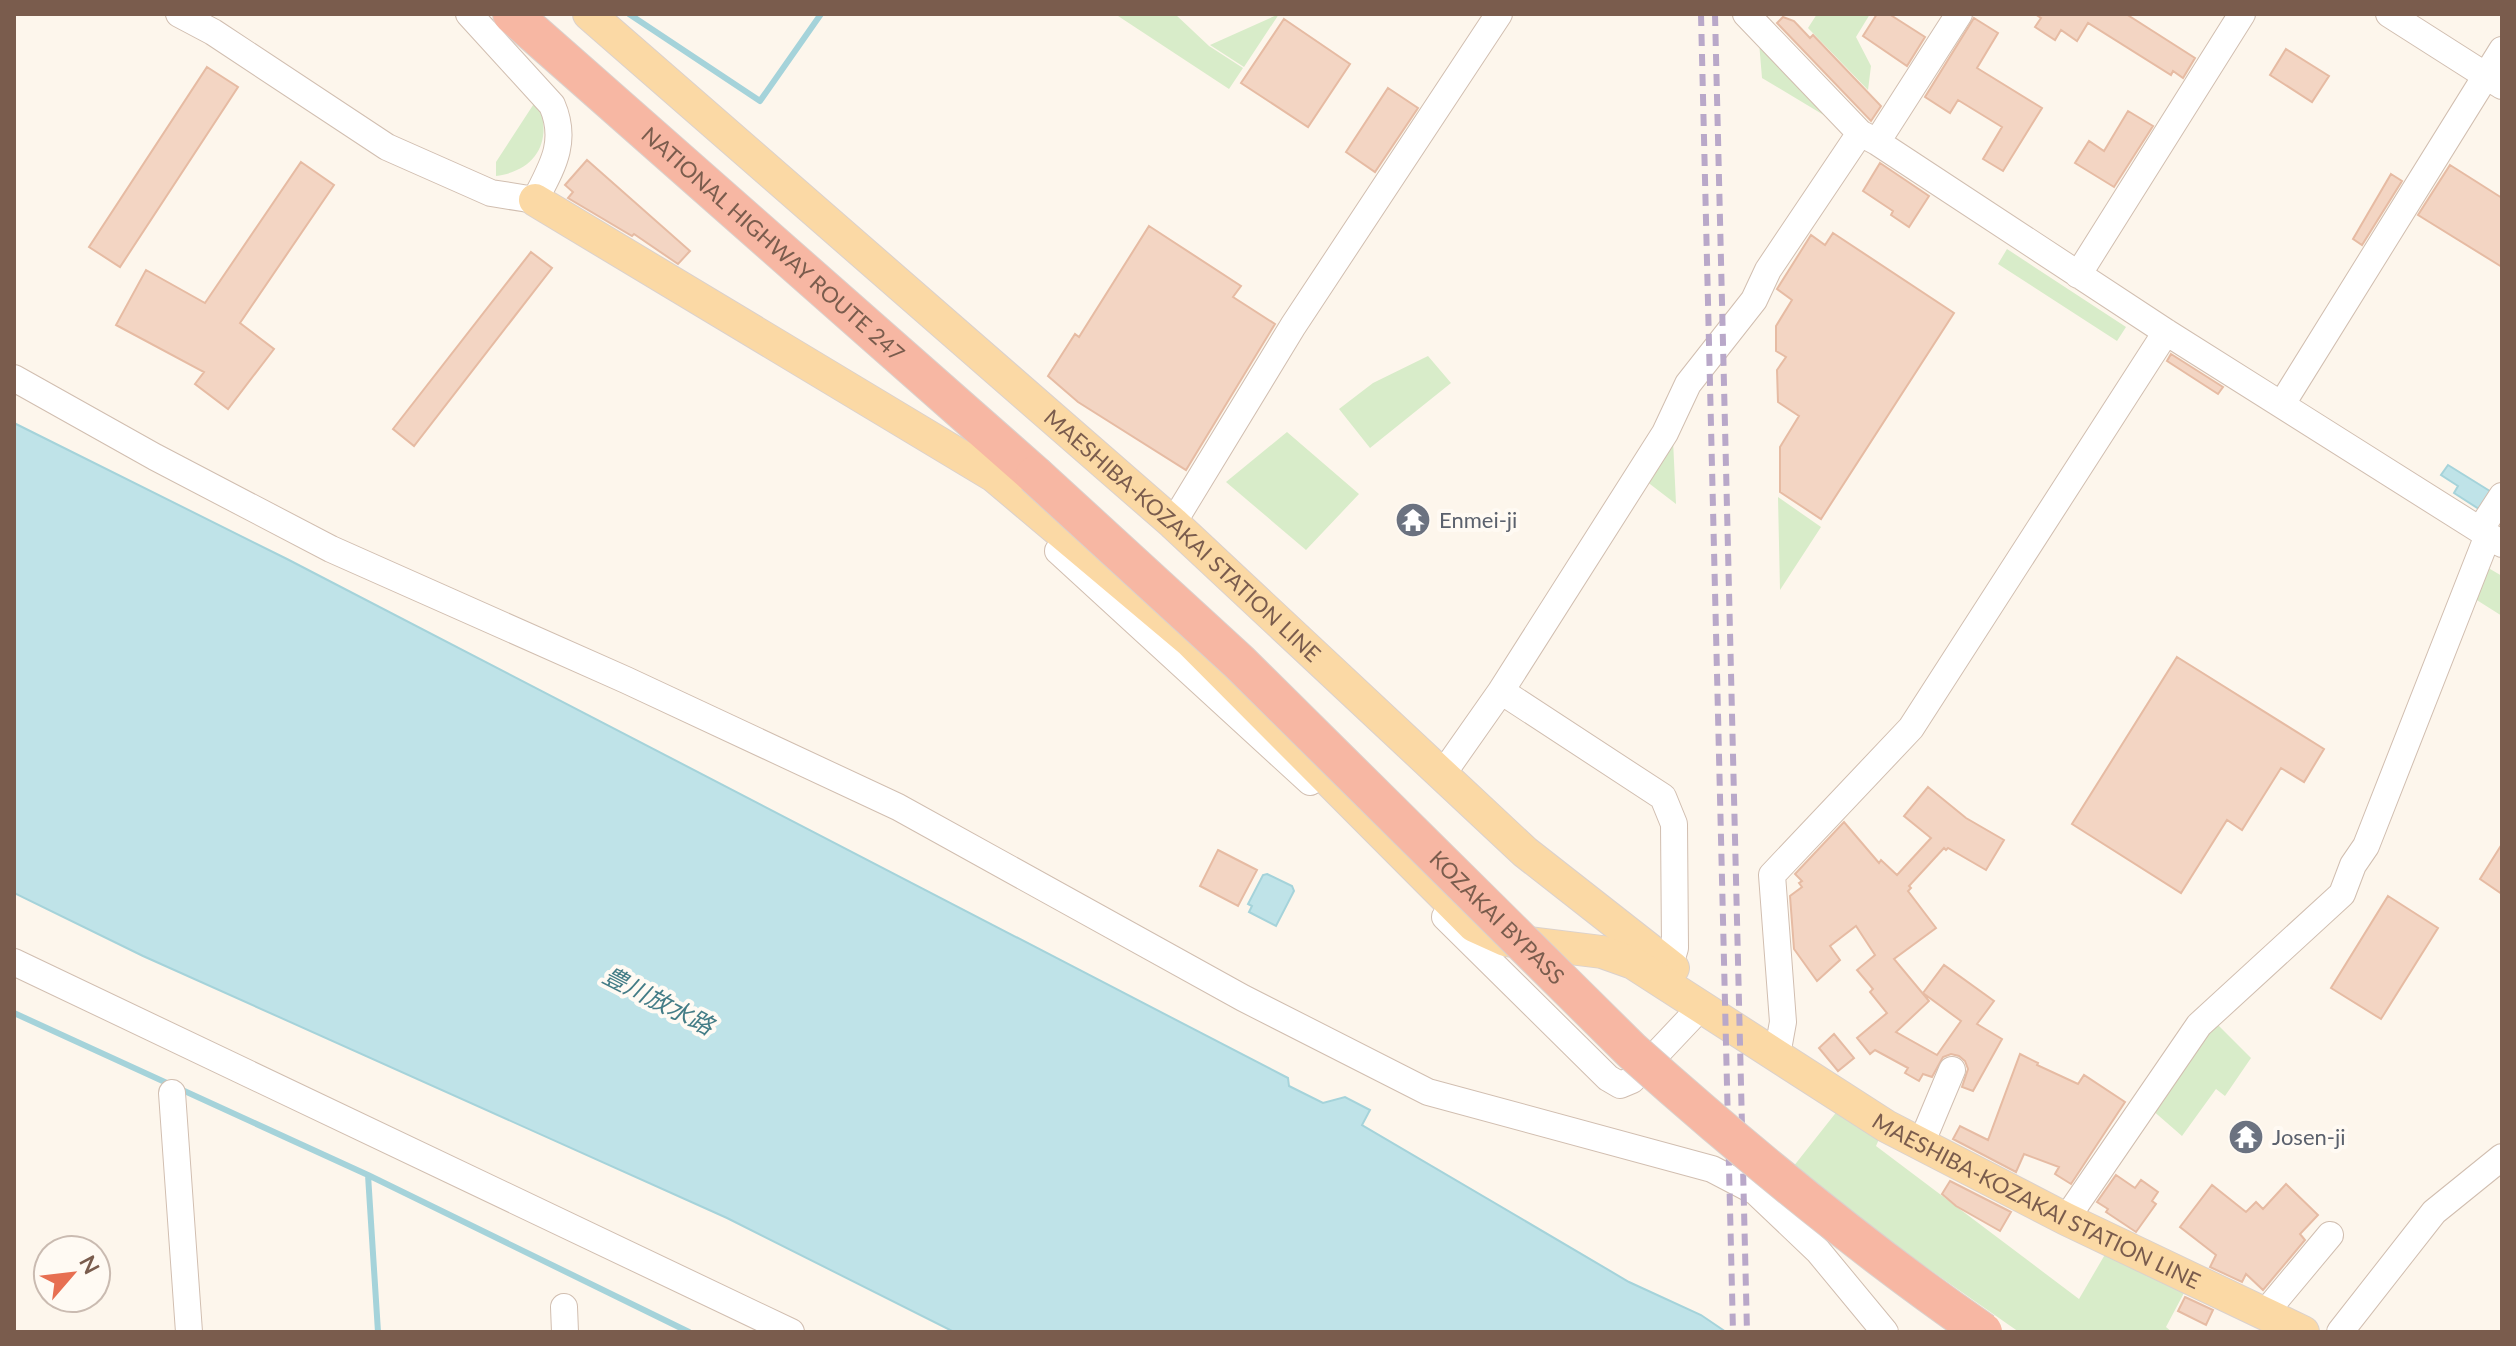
<svg xmlns="http://www.w3.org/2000/svg" width="2516" height="1346" viewBox="0 0 2516 1346" font-family="Lato,'Noto Sans JP',sans-serif">
<style>
.green{fill:#d8ecc9}
.water{fill:#bfe3e8;stroke:#a5d3da;stroke-width:2}
.lines{fill:none;stroke-linecap:round;stroke-linejoin:round}
.stream{stroke:#a5d3da;stroke-width:6}
.building{fill:#f3d5c3;stroke:#e6bba3;stroke-width:2}
.minor-casing{stroke:#d1beb0;stroke-width:28}
.major-casing{stroke:#dad1cd;stroke-width:34}
.highway-casing{stroke:#dad1cd;stroke-width:40}
.minor{stroke:#fff;stroke-width:26}
.major{stroke:#fbd9a5;stroke-width:32}
.highway{stroke:#f7b7a3;stroke-width:38}
.rail{stroke:#b9a8c9;stroke-width:6;stroke-dasharray:12 8;stroke-linecap:butt}
.highway-bridge-casing{stroke:#dad1cd;stroke-width:40;stroke-linecap:butt}
.highway-bridge{stroke:#f7b7a3;stroke-width:38}
.labels{text-anchor:middle;stroke-width:8;stroke-linejoin:round;paint-order:stroke}
.street-label{font-size:22px;fill:#7a5c4d;stroke:#fffaf3}
.worship-label{font-size:22px;fill:#5b616d;stroke:#fffaf3;text-anchor:start}
.water-label{font-size:24px;font-style:italic;fill:#437c86;stroke:#fffaf3}
</style>
<rect width="100%" height="100%" fill="#fdf6ec"/>
<path class="green" d="M1115,14H1175L1209,46L1243,68L1229,89Z
M1279,14L1244,67L1210,45Z
M1817,14H1870L1856,37L1871,66L1868,90L1808,28Z
M1759,42L1827,117L1762,78Z
M537,99C553,137 540,170 496,176V162Z
M2007,249L2126,327L2117,341L1998,264Z
M1428,356L1451,383L1370,448L1339,409L1373,383Z
M1287,432L1359,494L1306,550L1226,482Z
M1673,440L1676,504L1646,481Z
M1778,497L1821,527L1780,590Z
M2485,566L2502,576V616L2472,597Z
M2217,1024L2251,1058L2225,1096L2216,1089L2182,1136L2151,1109L2202,1036Z
M1838,1110L1880,1137L1876,1146L2079,1299L2107,1251L2185,1291L2166,1327L2172,1332H2019L1900,1249L1793,1167Z"/>
<path class="water" d="M14,423L287,559L1288,1078L1289,1086L1323,1103L1345,1097L1370,1110L1362,1125L1629,1282L1701,1315L1726,1332H954L727,1218L143,956L14,893Z
M2448,465L2493,493L2482,511L2454,493L2458,486L2441,475Z
M1267,874L1292,886L1294,891L1276,926L1249,912L1252,906L1248,904L1263,875Z"/>
<g class="lines">
<path class="stream" d="M629,14L760,101L821,14
M14,1013L368,1175L689,1332
M368,1175L378,1332"/>
</g>
<path class="building" d="M1877,14H1889L1925,37L1907,66L1863,36Z
M2035,14H2126L2195,58L2183,78L2173,71L2171,75L2088,23L2077,41L2061,30L2055,40L2035,27L2041,18Z
M1783,17L1794,21L1810,38L1813,35L1881,106L1871,121L1777,23Z
M1974,18L1998,33L1977,68L2042,108L2003,171L1983,159L2002,127L1958,100L1950,113L1925,97Z
M1284,19L1350,64L1308,127L1241,83Z
M2286,49L2329,76L2312,102L2270,75Z
M207,67L238,87L120,267L89,247Z
M1388,88L1418,108L1375,172L1346,152Z
M2128,111L2153,126L2114,187L2075,163L2089,141L2104,151Z
M587,160L690,251L678,264L634,234L632,236L568,198L573,192L565,185Z
M301,162L334,185L240,323L274,349L228,409L195,384L204,372L116,325L146,270L205,303Z
M1880,163L1929,196L1909,227L1891,215L1893,211L1863,191Z
M2450,165L2502,198V267L2418,215Z
M2391,174L2402,181L2362,245L2353,239Z
M1149,226L1241,286L1233,297L1275,324L1186,470L1078,402L1048,376L1075,334L1079,337Z
M1833,233L1954,313L1821,519L1780,492V447L1799,416L1778,402L1777,370L1786,357L1776,351V326L1792,300L1777,289L1811,235L1825,245Z
M531,252L552,268L414,446L393,429Z
M2171,354L2223,387L2218,394L2167,361Z
M2177,657L2324,749L2304,782L2281,768L2242,830L2227,820L2181,893L2072,824Z
M1928,787L1966,818L2004,840L1986,870L1948,848L1946,850L1944,848L1909,886L1911,888L1908,891L1936,928L1894,959L1929,1001L1896,1032L1937,1055L1961,1021L1923,993L1944,965L1994,1001L1977,1024L2002,1039L1973,1091L1962,1087L1968,1069L1965,1061L1959,1056L1951,1054L1943,1057L1932,1077L1923,1074L1919,1081L1905,1073L1908,1068L1875,1050L1870,1054L1857,1038L1887,1013L1870,992L1873,989L1857,970L1875,955L1856,926L1830,946L1840,960L1817,981L1794,949L1790,896L1802,887L1799,883L1802,881L1795,874L1844,822L1879,863L1881,860L1897,875L1931,838L1904,816Z
M2502,844V894L2480,879Z
M1218,850L1257,870L1238,906L1200,886Z
M2388,896L2438,928L2381,1019L2331,988Z
M1834,1034L1854,1058L1838,1071L1819,1048Z
M2020,1054L2038,1063L2037,1065L2078,1084L2084,1075L2125,1102L2071,1184L2055,1174L2059,1167L2024,1154L2016,1172L1953,1139L1960,1126L1988,1140Z
M2116,1175L2135,1188L2141,1180L2158,1192L2152,1201L2156,1204L2136,1232L2106,1212L2108,1209L2097,1202Z
M1950,1181L2011,1212L2000,1231L1956,1206L1942,1194Z
M2286,1184L2318,1215L2300,1234L2305,1240L2263,1290L2246,1274L2242,1282L2210,1267L2216,1255L2180,1227L2212,1185L2246,1212L2256,1202L2263,1209Z
M2185,1297L2213,1310L2206,1325L2178,1311Z"/>
<g class="lines">
<defs>
<path id="minor" d="M179,14L213,32L387,147L491,193L535,200C552,167 568,142 552,105L469,14
M1746,14L1860,133L1877,142L2166,332L2502,544
M2389,14L2502,86
M1877,142L1959,14
M2078,275L2242,14
M14,378L155,457L331,549L626,680L898,807L1243,998L1428,1092L1712,1169L1756,1192L1818,1251L1885,1332
M2282,404L2502,50
M1173,523L1293,326L1499,14
M2480,530L2502,496
M1071,538L1058,551L1310,782
M1501,691L1663,797L1674,824L1675,948L1670,965
M1442,775L1501,691L1665,433L1688,384L1754,300L1768,270L1860,133
M1445,917L1608,1078L1620,1085L1632,1080L1701,1007
M14,962L791,1332
M1777,1055L1783,1022L1772,875L1911,728L2166,332
M172,1093L189,1332
M1921,1144L1952,1070
M2066,1219L2199,1025L2342,894L2353,865L2366,846L2488,535
M564,1307L565,1332
M2264,1314L2330,1235
M2340,1332L2434,1212L2502,1157"/>
<g id="major">
<path id="s1" d="M589,14L1173,523L1525,852L1673,968"/>
<path id="s2" d="M535,200L994,476L1190,641L1474,926L1505,940L1602,952L1633,963L1886,1126L2066,1219L2303,1332"/>
</g>
<g id="highway">
<path id="s3" d="M512,14L1035,475"/>
</g>
</defs>
<use href="#minor" class="minor-casing"/>
<use href="#major" class="major-casing"/>
<use href="#highway" class="highway-casing"/>
<use href="#minor" class="minor"/>
<use href="#major" class="major"/>
<use href="#highway" class="highway"/>
<path class="rail" d="M1701,14L1733,1332
M1715,14L1747,1332"/>
<defs>
<g id="highway-bridge">
<path id="s4" d="M1035,475L1239,662L1632,1051C1744,1151 1860,1247 1983,1332"/>
</g>
</defs>
<use href="#highway-bridge" class="highway-bridge-casing"/>
<use href="#highway-bridge" class="highway-bridge"/>
</g>
<defs>
<symbol id="temple-disc" viewBox="-11 -11 22 22"><circle r="9.5" fill="#6b7280" stroke="#fffaf3"/><path d="M0-6L5-2H3V0L6.5 2.5H4V6H1.5V3h-3V6H-4V2.5H-6.5L-3 0V-2H-5Z" fill="#fff"/></symbol>
</defs>
<g fill-rule="evenodd">
<use href="#temple-disc" x="1393" y="500" width="40" height="40"/>
<use href="#temple-disc" x="2226" y="1117" width="40" height="40"/>
</g>
<g class="labels">
<g class="street-label">
<text dy="8" stroke="none"><textPath href="#s3" startOffset="348">NATIONAL HIGHWAY ROUTE 247</textPath></text>
<text dy="8" stroke="none"><textPath href="#s1" startOffset="790">MAESHIBA-KOZAKAI STATION LINE</textPath></text>
<text dy="8" stroke="none"><textPath href="#s4" startOffset="640">KOZAKAI BYPASS</textPath></text>
<text dy="8" stroke="none"><textPath href="#s2" startOffset="1828">MAESHIBA-KOZAKAI STATION LINE</textPath></text>
</g>
<g class="worship-label">
<text x="1439" y="528">Enmei-ji</text>
<text x="2272" y="1145">Josen-ji</text>
</g>
<g class="water-label">
<text transform="translate(658 1001) rotate(27)" y="8">豊川放水路</text>
</g>
</g>
<rect width="2516" height="1346" fill="none" stroke="#7a5c4d" stroke-width="32"/>
<g transform="translate(72 1274) rotate(62)"><circle r="38" fill="#fffaf3" stroke="#cabbb1" stroke-width="2"/>
<path d="M0-6L14 30L0 20L-14 30Z" fill="#e76f51"/>
<text y="-12" font-size="22" font-weight="bold" text-anchor="middle" fill="#7a5c4d">N</text>
</g>
</svg>
